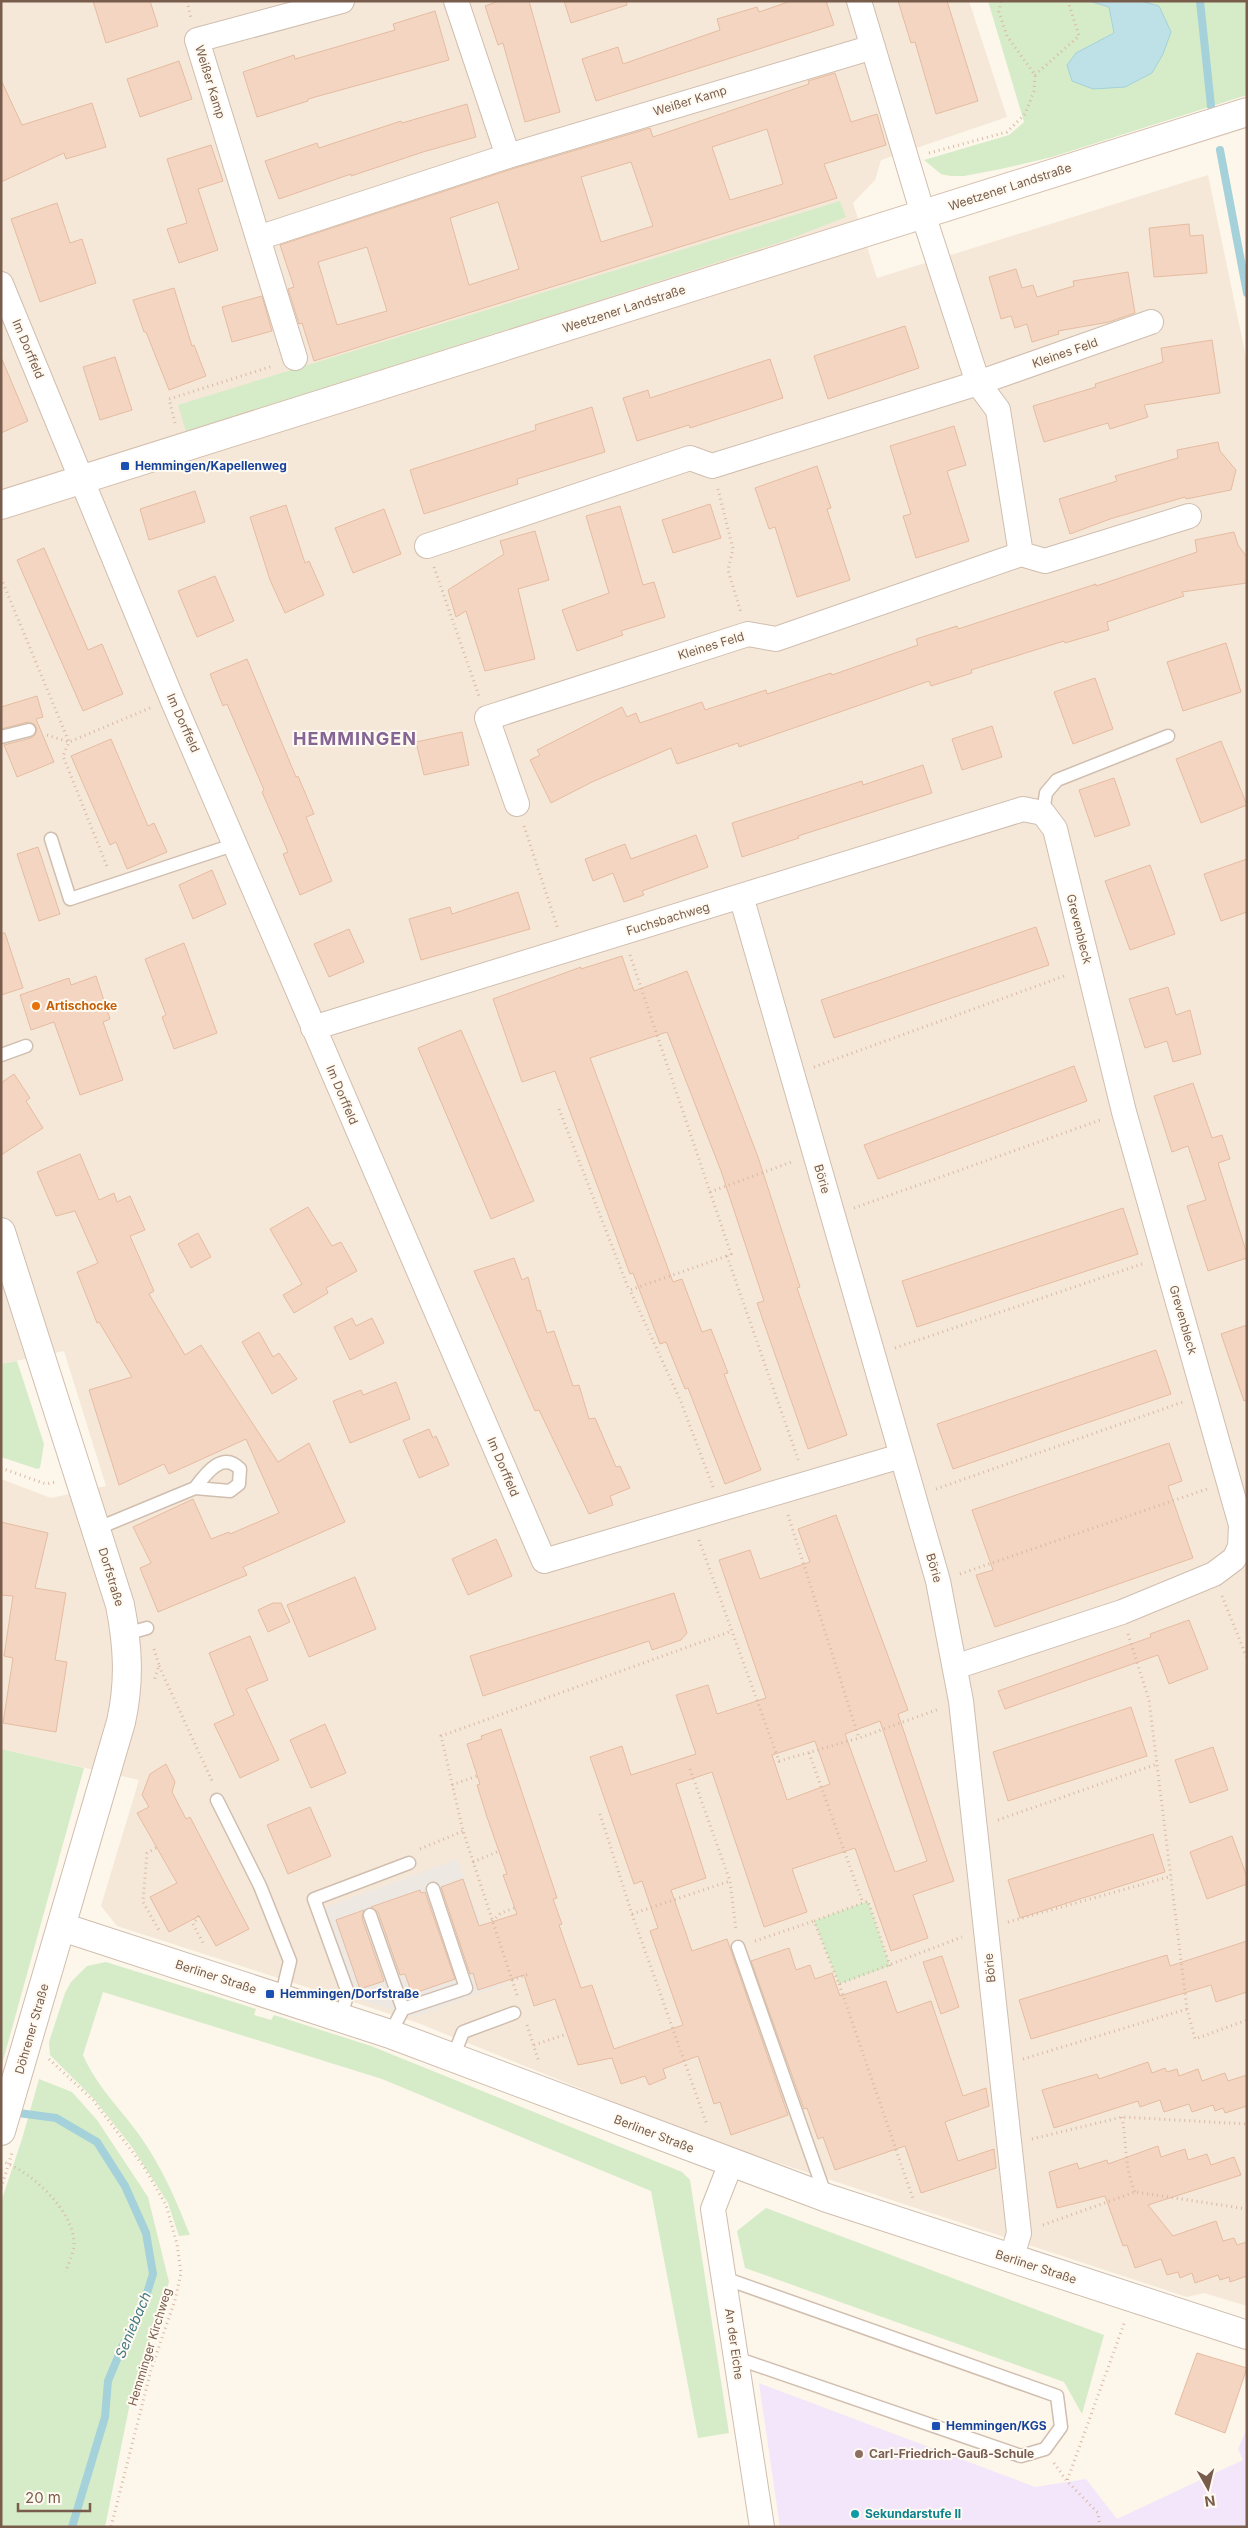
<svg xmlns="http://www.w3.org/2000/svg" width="1248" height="2528" viewBox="0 0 1248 2528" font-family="Inter,sans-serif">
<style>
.residential{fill:#f5e8d8}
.industrial{fill:#eee8e3}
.education{fill:#f3e6fa}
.green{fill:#d6ecc8}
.water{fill:#bee1e8;stroke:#a4d1da}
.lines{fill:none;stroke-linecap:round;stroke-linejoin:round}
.stream{stroke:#a4d1da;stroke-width:8}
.building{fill:#f3d5c1;stroke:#e6bca1;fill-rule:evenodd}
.service-casing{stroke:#d0beaf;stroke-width:15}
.minor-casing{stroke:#d0beaf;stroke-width:26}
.tertiary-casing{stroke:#d0beaf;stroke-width:30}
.secondary-casing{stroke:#d6c0af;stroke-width:30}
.path{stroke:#d9b9a4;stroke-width:3;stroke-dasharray:1 4;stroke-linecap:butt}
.service{stroke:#fff;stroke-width:12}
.minor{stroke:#fff;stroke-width:24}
.tertiary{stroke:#fff;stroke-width:28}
.secondary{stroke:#fff;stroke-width:28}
.transit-dot{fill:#1a4fb4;stroke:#fffaf1;stroke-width:2}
.food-dot{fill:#e8710a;stroke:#fffaf1;stroke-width:2}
.education-dot{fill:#8d6e63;stroke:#fffaf1;stroke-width:2}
.culture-dot{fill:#0f9aa8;stroke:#fffaf1;stroke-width:2}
.labels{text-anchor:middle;stroke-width:4;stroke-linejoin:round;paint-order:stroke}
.street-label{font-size:12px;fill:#795d4c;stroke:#fffaf1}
.transit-label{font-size:12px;font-weight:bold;fill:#164399;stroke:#fffaf1;text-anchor:start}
.food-label{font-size:12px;font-weight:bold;fill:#c56008;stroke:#fffaf1;text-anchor:start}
.education-label{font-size:12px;font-weight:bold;fill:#785e54;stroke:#fffaf1;text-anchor:start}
.culture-label{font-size:12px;font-weight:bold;fill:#0d838f;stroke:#fffaf1;text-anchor:start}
.water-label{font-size:14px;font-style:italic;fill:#427985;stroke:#fffaf1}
.district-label{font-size:18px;font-weight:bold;letter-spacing:1px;fill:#856594;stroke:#fffaf1}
</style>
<rect width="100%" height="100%" fill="#fdf6ea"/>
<path class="residential" d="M1,1H969L1007,117L881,160L875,180L853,203L877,278L1208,175L1247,362V2306L1204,2293L1187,2297L703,2138L418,2023L117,1926L101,1906L139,1780L1,1749V1479L51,1498L106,1486L64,1351L1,1364Z"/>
<path class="industrial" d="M457,1859L504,1984L414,2017L351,1997L319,1910Z"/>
<path class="education" d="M759,2383L1035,2487L1086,2479L1117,2519L1243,2460L1238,2449L1247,2428V2527H780Z"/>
<path class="green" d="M988,1H1089L1109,7L1114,33L1077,53L1093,89C1142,86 1155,79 1170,32L1159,6L1141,1H1247V95L1052,157L1001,169L964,176H950L941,174L924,160L1009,135L1024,122Z
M840,201L846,217L787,240L186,432L178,405Z
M17,1361L44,1444L40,1468L37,1469L1,1457V1364Z
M1,1749L84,1768L1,2068Z
M868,1901L890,1966L839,1984L814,1921Z
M106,1962L256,2009L254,2015L271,2020L274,2015L371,2046L682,2172L690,2180L729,2433L698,2438L651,2191L382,2079L103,1992L83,2055C97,2087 120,2108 140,2136C163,2169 175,2198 190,2235L179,2236L168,2203L132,2147L94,2099L50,2055L49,2042L65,1993L71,1982L87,1966Z
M39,2079L72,2092L97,2120L148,2197L169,2282L130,2403L105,2527H1V2202L22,2139Z
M766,2208L1104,2335L1082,2414L1064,2382L745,2268L737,2231Z"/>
<path class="water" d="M1089,1H1141L1159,6L1171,32L1163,54L1152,73L1125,87L1093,89L1072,81L1067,65L1076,53L1114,33L1109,7Z"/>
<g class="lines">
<path class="stream" d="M1200,1L1211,106
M1220,150L1247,293
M11,2112L56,2118L97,2142L125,2186L146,2233L153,2274L142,2309L123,2345L108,2381L105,2417L72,2527"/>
</g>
<path class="building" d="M93,1H150L158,26L106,43Z
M499,1H529L560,112L525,122L503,43L498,45L485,6Z
M564,1H626L627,5L571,23Z
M791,1H826L834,25L596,101L582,59L618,47L623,64L720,30L717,19L757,7L759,12Z
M898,1H947L978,101L936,114L915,42L911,43Z
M435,11L449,60L308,99V101L257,117L243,72L294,55L295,59L395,30L393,24Z
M179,61L192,99L140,117L127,79Z
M835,73L851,122L877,114L886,145L824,164L837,198L314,361L302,323L299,324L288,289L294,287L280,245L512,169L650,128L653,137L809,84L808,81ZM767,129L783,184L730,200L712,147ZM631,162L653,226L601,242L581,177ZM498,202L519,269L469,285L450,218ZM367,247L387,311L337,325L318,262Z
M1,80L22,125L92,103L106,147L66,159L64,153L1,182Z
M467,104L476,137L423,152L351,176V174L279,199L265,161L317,143L319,148L401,121L402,123Z
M211,145L223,181L198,189L218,250L179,263L167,229L187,223L167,159Z
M57,203L70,243L82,239L96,283L40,302L11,219Z
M1189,224L1190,236L1203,235L1207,273L1154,277L1149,228Z
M1016,269L1022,288L1033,285L1037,297L1074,286L1073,281L1128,272L1135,313L1109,322L1058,331L1059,334L1032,342L1027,324L1015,328L1011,316L1001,319L989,277Z
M174,288L192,346L194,345L206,376L169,390L146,332H144L133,300Z
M262,296L272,331L232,342L222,307Z
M905,326L919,368L828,399L814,356Z
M1212,340L1220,393L1144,405L1148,417L1110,429L1108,423L1044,442L1033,406L1096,387L1095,384L1163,362L1161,348Z
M1,357L28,421L1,433Z
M115,357L132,410L100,420L83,367Z
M770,359L783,398L690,428L689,425L637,441L623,398L648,390L650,398Z
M592,407L605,452L517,479L518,484L424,514L410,470L536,430L535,425Z
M954,426L966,465L947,471L969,541L916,558L903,516L911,514L890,446Z
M1218,442L1220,451L1236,470L1231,490L1186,499L1185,497L1110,519L1070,534L1059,499L1117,481L1115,476L1178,458L1177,450Z
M817,466L831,508L827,509L850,580L797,597L775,527L769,529L755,488Z
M195,491L205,522L149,540L140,509Z
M710,504L721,538L673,553L662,520Z
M286,505L305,563L309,561L324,595L285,613L270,580L250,517Z
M620,506L643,585L654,582L665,617L621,631L623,635L577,651L562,610L609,593L586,516Z
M384,509L401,554L353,573L335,528Z
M535,531L549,580L518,589L535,659L485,671L466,611L456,617L448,590L504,554L500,541Z
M1234,532L1238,545L1247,557V583L1182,592L1184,596L1107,622L1109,630L1065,643L1064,641L971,670L972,673L931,686L929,681L739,747L738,743L677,764L671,748L592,782L551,803L530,760L540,755L537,750L622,707L627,717L636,713L640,723L702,702L705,710L766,690L767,694L831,673L832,675L918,645L916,639L957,626L958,629L1096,584V586L1197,552L1195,540Z
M44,548L88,650L102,644L123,694L83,711L17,560Z
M215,576L234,621L197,637L178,591Z
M1226,643L1241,692L1183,711L1167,662Z
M247,659L296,777L298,776L314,814L306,817L332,881L300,895L283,854L288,852L262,792L264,790L227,704L223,706L210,674Z
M1095,678L1113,729L1073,744L1054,692Z
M37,696L43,717L36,719L54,762L17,777L4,745L31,738L35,735L37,729L34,724L28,722L1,729V707Z
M992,726L1002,757L962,770L952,739Z
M462,732L469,765L424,775L416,742Z
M111,739L148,826L154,823L167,852L127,869L116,842L110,845L71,756Z
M1221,741L1247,805L1201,823L1176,759Z
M923,765L932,793L798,836L799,838L742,857L732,823L862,781L863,785Z
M1114,778L1130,825L1095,837L1079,790Z
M696,835L708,867L642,891L644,895L624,902L613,873L593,881L585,859L625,844L631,859Z
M38,847L60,914L39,921L17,854Z
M1247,859V912L1221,921L1204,874Z
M1150,865L1175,934L1130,950L1105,881Z
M212,870L226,904L193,919L179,885Z
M518,892L530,929L421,960L409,919L450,907L452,914Z
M1036,927L1049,965L834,1038L821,1000Z
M349,929L364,962L329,977L314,944Z
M1,933H5L23,988L1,995Z
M184,943L217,1033L174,1049L162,1017L166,1015L145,959Z
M622,956L634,991L687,971L758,1157L800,1287L797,1288L847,1435L808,1449L757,1303L764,1301L721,1171L667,1032L590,1058L673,1282L682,1279L702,1332L711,1329L728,1373L724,1374L761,1470L725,1484L688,1388L685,1389L666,1342L660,1344L633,1273L630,1274L555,1071L522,1082L493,999L581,967V969Z
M96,976L110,1019L103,1022L123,1080L80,1095L54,1022L31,1030L20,995L69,978L71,985Z
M1168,987L1176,1015L1190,1010L1201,1054L1173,1062L1167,1041L1145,1048L1129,999Z
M461,1030L534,1201L491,1219L418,1048Z
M1074,1066L1087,1101L878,1179L864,1145Z
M14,1074L30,1098L26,1101L43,1128L1,1155V1083Z
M1193,1083L1212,1138L1222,1135L1230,1159L1218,1163L1247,1254V1258L1208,1271L1187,1206L1206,1200L1188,1146L1172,1152L1154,1096Z
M80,1154L99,1200L114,1193L117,1202L130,1196L145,1230L130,1236L154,1291L149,1294L185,1355L201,1345L278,1462L309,1443L345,1522L243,1567L247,1575L158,1612L140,1568L151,1563L133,1527L193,1499L211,1539L229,1532L230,1534L279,1513L246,1439L169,1474L164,1464L119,1485L89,1390L132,1377L99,1322L97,1323L77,1272L98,1263L75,1211L56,1216L37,1172Z
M308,1207L332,1246L341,1242L357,1271L326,1288L328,1293L294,1313L283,1295L302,1284L270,1229Z
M1123,1208L1138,1254L917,1327L902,1281Z
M198,1233L211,1257L191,1268L178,1244Z
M514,1258L522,1280L528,1277L537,1311L540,1310L547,1333L554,1331L573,1386L579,1385L589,1419L595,1418L616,1467L620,1466L630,1488L610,1496L613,1505L589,1514L539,1410L535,1411L474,1271Z
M352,1318L356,1326L372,1318L384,1343L350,1360L334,1327Z
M1247,1325V1400L1244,1401L1221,1334Z
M259,1332L273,1357L279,1353L297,1379L272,1394L242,1342Z
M1156,1350L1171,1394L953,1469L937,1424Z
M396,1382L410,1419L350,1443L333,1401L361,1390L363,1395Z
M429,1429L433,1438L436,1436L449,1465L419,1478L403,1440Z
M1169,1443L1182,1481L1168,1486L1193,1558L995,1627L976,1575L993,1570L972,1510Z
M836,1515L908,1710L898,1714L954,1881L913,1895L928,1938L891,1951L855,1848L792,1869L807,1912L764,1927L712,1772L676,1784L706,1878L671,1890L692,1951L727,1939L788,2115L731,2135L720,2102L714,2104L698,2056L663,2069L666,2078L649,2085L645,2076L621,2084L612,2058L578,2065L555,1999L534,2006L524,1975L478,1990L473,1973L470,1974L441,1887L463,1879L479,1926L517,1914L503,1875L507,1874L487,1817L477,1785L480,1784L467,1744L482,1739L481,1736L501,1729L557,1898L553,1899L562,1924L559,1925L581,1988L592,1985L614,2049L683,2025L650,1931L658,1928L642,1881L634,1884L590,1757L622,1746L631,1775L696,1754L676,1695L708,1685L717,1714L766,1698L719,1560L750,1550L760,1579L810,1562L798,1529ZM880,1721L927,1861L895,1872L845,1734ZM815,1741L830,1784L787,1800L772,1755Z
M1,1522L48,1533L35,1588L66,1593L55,1660L67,1662L56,1732L3,1723L13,1658L4,1656L13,1596L1,1595Z
M496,1539L512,1576L468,1595L452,1559Z
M355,1577L376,1629L309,1657L287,1605Z
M674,1593L687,1633L681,1640L652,1650L649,1641L483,1696L470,1656Z
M273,1603H281L290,1622L268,1632L258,1610Z
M1189,1620L1208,1669L1169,1684L1158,1655L1005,1709L998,1691L1151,1637L1150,1634Z
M250,1636L268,1680L246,1689L279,1760L240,1778L214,1724L234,1715L209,1653Z
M1131,1707L1147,1756L1008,1801L993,1752Z
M325,1724L346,1773L311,1788L290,1740Z
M1213,1747L1228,1790L1190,1803L1175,1760Z
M166,1764L175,1782L172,1792L186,1819L190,1817L249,1929L216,1946L199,1916L169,1932L150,1897L177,1883L137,1813L149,1807L142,1795L150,1774Z
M310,1807L331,1856L288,1874L267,1825Z
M1153,1834L1165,1872L1020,1918L1008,1880Z
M1232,1836L1247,1877V1884L1207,1899L1190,1852Z
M420,1890L421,1893L425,1892L455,1979L412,1994L405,1974L400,1975L378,1912L371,1907Z
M364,1910L362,1918L384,1981L360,1989L336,1920Z
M1247,1941V1992L1216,2002L1211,1985L1031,2039L1019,2000L1167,1955L1170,1966Z
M789,1948L796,1970L810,1965L815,1979L832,1973L840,1996L886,1981L897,2013L931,2001L963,2096L986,2088L989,2106L945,2122L958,2161L994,2149L996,2168L921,2193L905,2146L835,2170L823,2137L818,2139L807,2108L804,2109L751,1961Z
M942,1956L959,2007L941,2014L923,1962Z
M1148,2062L1152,2073L1165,2068L1167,2072L1177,2069L1179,2076L1198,2069L1202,2081L1225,2073L1228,2081L1247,2075V2106L1225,2113L1223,2108L1215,2111L1213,2105L1192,2112L1189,2104L1164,2112L1160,2100L1140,2107L1138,2101L1054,2128L1042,2090L1097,2074L1099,2079Z
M1158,2146L1161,2157L1185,2149L1188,2160L1207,2154L1211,2165L1234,2157L1241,2175L1148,2205L1173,2236L1216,2221L1223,2241L1234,2238L1237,2245L1247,2242V2276L1230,2282L1229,2277L1220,2280L1218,2275L1195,2283L1192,2273L1180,2278L1178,2272L1167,2275L1161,2259L1135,2268L1127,2245L1123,2246L1105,2196L1057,2208L1049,2172L1077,2163L1079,2169L1107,2160L1108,2164Z
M1197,2353L1247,2368L1225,2433L1175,2414Z"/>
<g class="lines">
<defs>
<path id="service" d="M1,737L29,730
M1043,813L1046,793L1057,780L1168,736
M51,839L70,899L236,844
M1,1055L26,1046
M96,1529L195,1488L230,1491L239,1484L240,1469C222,1450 205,1475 195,1488
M126,1634L147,1628
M217,1800L260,1886L290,1961L281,1998
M370,1915L403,2009L390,2034
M738,1947L826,2197
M403,2009L466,1988L433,1889
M340,2018L348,1993L314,1899L409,1863
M453,2057L463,2032L514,2013
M724,2278L1057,2396L1061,2427L1045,2449L1021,2456L736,2358"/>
<path id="minor" d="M342,1L197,40L258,238L508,156L873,47
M456,1L508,156
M258,238L295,358
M1,284L172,699L544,1561L901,1456
M427,546L690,458L712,466L978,383L1151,322
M1021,554L1045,561L1189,516
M517,804L487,718L748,634L776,639L1021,554L998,410L978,383L923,214L859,1
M741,896L938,1581L961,1701L1019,2233L1011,2260
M313,1028L1023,809L1043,813L1055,829L1124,1112L1241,1525L1240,1547L1234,1559L1214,1574L1122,1612L955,1667
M731,2163L713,2209L762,2527"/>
<path id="tertiary" d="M1,1232L120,1605C128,1646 130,1681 121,1722L1,2131
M62,1927L390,2034L827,2198L1247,2335"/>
<path id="secondary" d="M1,505L1247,112"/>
</defs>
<use href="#service" class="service-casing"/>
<use href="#minor" class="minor-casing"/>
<use href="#tertiary" class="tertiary-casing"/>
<use href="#secondary" class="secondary-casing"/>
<path class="path" d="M187,1L191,18
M1035,75L1079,36L1068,1
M929,153L1007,132L1025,114L1034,91L1035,75L1007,36L999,12L1001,1
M175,423L169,399L273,366
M718,489L733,549L728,570L741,613
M434,567L479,696
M1,578L69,742L63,756L108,869
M47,735L69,742L150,708
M524,826L558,929
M630,955L731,1254L727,1256L799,1462
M814,1067L1067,975
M559,1109L629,1290
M710,1192L794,1161
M854,1208L1103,1119
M895,1348L1142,1264
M1,1468L46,1484L55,1482
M713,1487L681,1402L630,1290L727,1256
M936,1489L1183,1402
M788,1515L859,1738
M699,1540L779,1761L859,1738L939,1709
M960,1574L1207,1489
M1222,1596L1247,1658
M1128,1634L1149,1700L1187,2009L1195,2039L1247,2020
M154,1649L159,1665L154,1681
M159,1666L213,1783
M809,1753L863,1903
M690,1769L730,1881L736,1930
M452,1785L477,1776
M600,1814L632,1914L707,2125
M998,1820L1157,1764
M156,1848L147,1853L143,1902L160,1932
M420,1849L463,1831
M473,1862L499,1851
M632,1914L730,1881
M199,1916L193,1924L204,1945
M492,1921L501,1913L514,1908
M1008,1922L1172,1876
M755,1941L814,1921
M890,1966L868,1901L814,1921L839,1984L962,1937
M512,1980L529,1974
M839,1984L913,2199
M517,1995L463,1831L441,1736L732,1631
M527,2025L539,2062
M534,2045L567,2034
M49,2059L93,2100L144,2167L166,2205L177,2244L181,2273L175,2300L151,2370L111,2527
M1023,2059L1187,2009
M1122,2117C1127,2145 1124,2166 1135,2192
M1032,2139L1122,2117L1247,2124
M1,2161C30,2170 76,2212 74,2246C73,2254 68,2264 66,2272
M1,2188L12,2153
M1043,2225L1135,2192L1247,2209
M1054,2463L1066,2480
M1100,2527L1098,2513L1067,2481L1125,2321"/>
<use href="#service" class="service"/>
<use href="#minor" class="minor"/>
<use href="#tertiary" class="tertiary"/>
<use href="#secondary" class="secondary"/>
</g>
<g class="transit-dot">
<rect x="120" y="461" width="10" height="10" rx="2.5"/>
<rect x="265" y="1989" width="10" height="10" rx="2.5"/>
<rect x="931" y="2421" width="10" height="10" rx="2.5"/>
</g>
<circle class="food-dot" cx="36" cy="1006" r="5"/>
<circle class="education-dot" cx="859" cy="2454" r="5"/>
<circle class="culture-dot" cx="855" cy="2514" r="5"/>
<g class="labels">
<g class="street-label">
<text transform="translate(210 82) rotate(73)" y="4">Weißer Kamp</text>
<text transform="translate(690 101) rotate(-17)" y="4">Weißer Kamp</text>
<text transform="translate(1010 187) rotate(-18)" y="4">Weetzener Landstraße</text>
<text transform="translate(624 309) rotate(-18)" y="4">Weetzener Landstraße</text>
<text transform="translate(28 349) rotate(67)" y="4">Im Dorffeld</text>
<text transform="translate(1065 353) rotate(-19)" y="4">Kleines Feld</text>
<text transform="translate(711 646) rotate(-17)" y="4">Kleines Feld</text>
<text transform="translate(183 723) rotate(66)" y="4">Im Dorffeld</text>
<text transform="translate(668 919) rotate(-17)" y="4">Fuchsbachweg</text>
<text transform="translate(1079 929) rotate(76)" y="4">Grevenbleck</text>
<text transform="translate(342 1095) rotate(67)" y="4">Im Dorffeld</text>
<text transform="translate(822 1179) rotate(74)" y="4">Börie</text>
<text transform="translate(1183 1320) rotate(74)" y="4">Grevenbleck</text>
<text transform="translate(503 1467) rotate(67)" y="4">Im Dorffeld</text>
<text transform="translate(934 1568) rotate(74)" y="4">Börie</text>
<text transform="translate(111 1577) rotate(73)" y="4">Dorfstraße</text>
<text transform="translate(990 1968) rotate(-96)" y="4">Börie</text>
<text transform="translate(216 1977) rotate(18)" y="4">Berliner Straße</text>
<text transform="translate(32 2029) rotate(-74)" y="4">Döhrener Straße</text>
<text transform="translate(654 2134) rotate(21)" y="4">Berliner Straße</text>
<text transform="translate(1036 2267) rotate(18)" y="4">Berliner Straße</text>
<text transform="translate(734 2344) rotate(82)" y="4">An der Eiche</text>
<text transform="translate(150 2347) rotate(-73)" y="4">Hemminger Kirchweg</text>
</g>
<g class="transit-label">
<text x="135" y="470">Hemmingen/Kapellenweg</text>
<text x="280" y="1998">Hemmingen/Dorfstraße</text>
<text x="946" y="2430">Hemmingen/KGS</text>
</g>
<g class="food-label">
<text x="46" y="1010">Artischocke</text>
</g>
<g class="education-label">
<text x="869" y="2458">Carl-Friedrich-Gauß-Schule</text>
</g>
<g class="culture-label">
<text x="865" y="2518">Sekundarstufe II</text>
</g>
<g class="water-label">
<text transform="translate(133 2325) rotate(-67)" y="5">Seniebach</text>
</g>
<g class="district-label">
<text x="355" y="745">HEMMINGEN</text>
</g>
</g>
<rect width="1248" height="2528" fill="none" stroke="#795d4c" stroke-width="5"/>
<g transform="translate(1208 2488) rotate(172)" stroke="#fffaf1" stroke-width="4" paint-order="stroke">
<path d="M0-4L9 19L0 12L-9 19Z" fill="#795d4c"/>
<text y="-8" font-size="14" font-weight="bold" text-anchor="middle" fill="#795d4c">N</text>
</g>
<path d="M18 2503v8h72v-8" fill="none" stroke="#795d4c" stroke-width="2.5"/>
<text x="25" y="2503" font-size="15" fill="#795d4c" stroke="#fffaf1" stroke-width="4" paint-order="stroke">20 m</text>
</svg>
